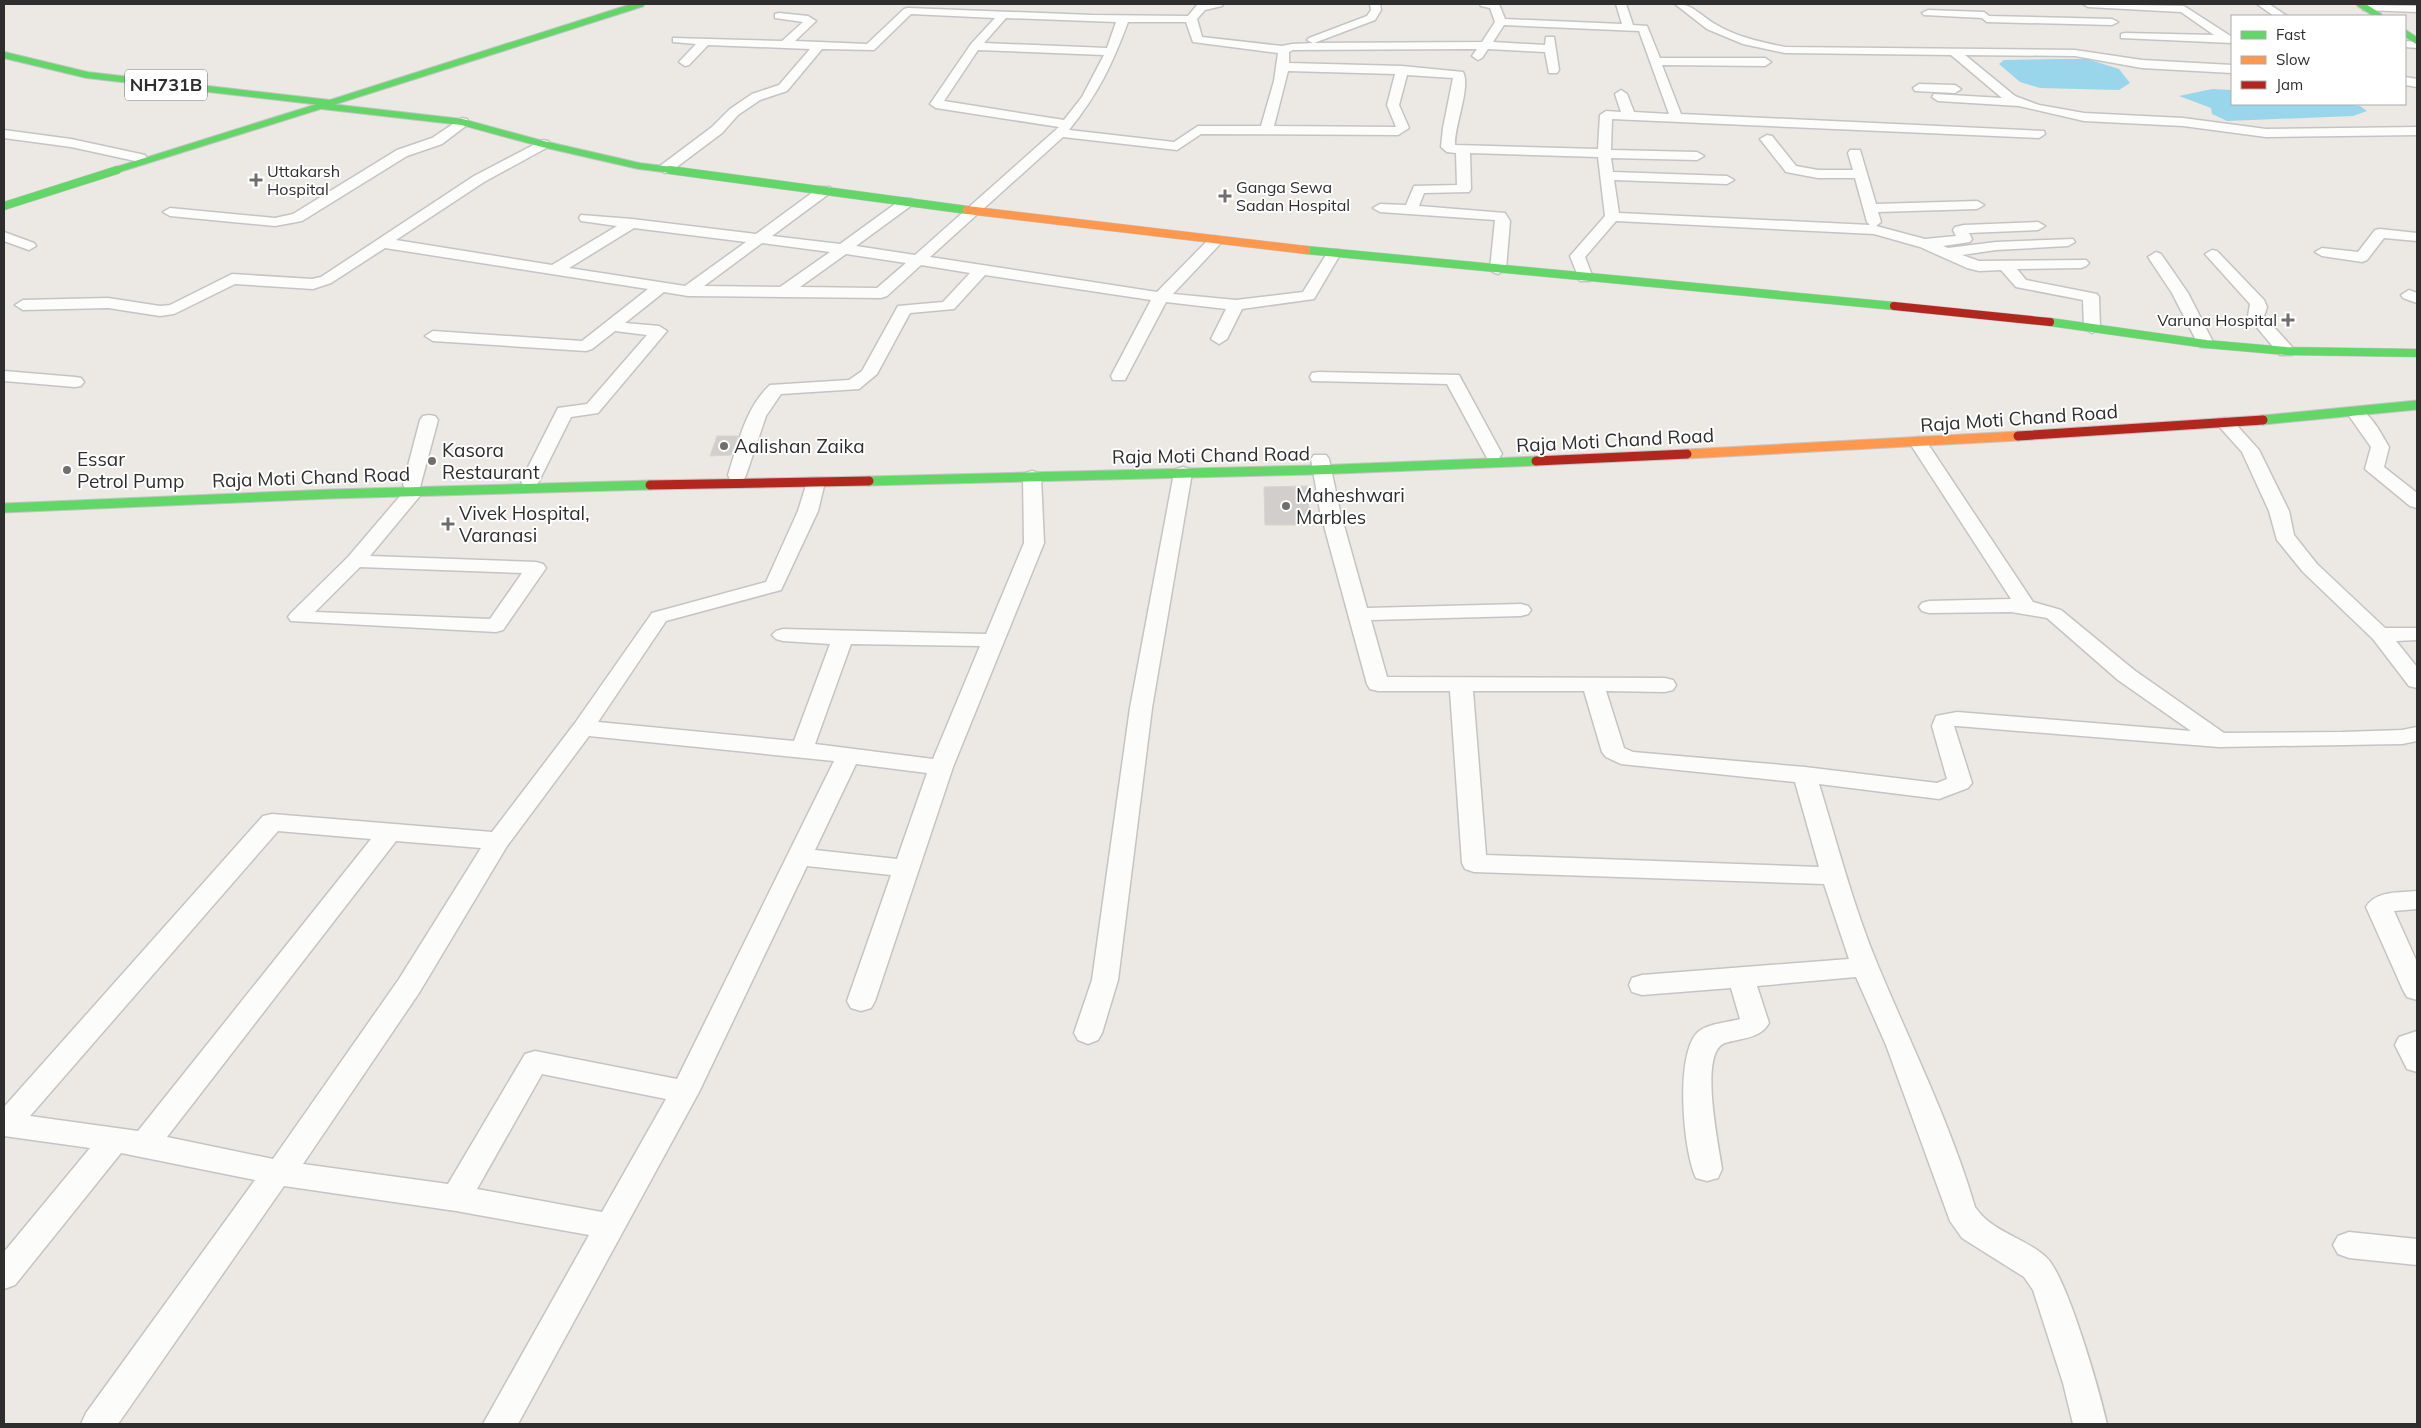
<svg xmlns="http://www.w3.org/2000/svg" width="2421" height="1428" viewBox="0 0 2421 1428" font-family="Mulish,sans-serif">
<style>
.water{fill:#99d6ec}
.building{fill:#d1cecb;stroke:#d7d4d0}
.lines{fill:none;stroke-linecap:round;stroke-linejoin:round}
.street-casing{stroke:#c5c4c5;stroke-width:3}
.fast-far2-casing{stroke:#c5c4c5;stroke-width:8}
.fast-far1-casing{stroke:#c5c4c5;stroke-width:9}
.fast-casing{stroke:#c5c4c5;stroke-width:11}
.slow-far1-casing{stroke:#c5c4c5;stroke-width:9}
.slow-casing{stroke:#c5c4c5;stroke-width:11}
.jam-far1-casing{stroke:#c5c4c5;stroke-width:9}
.jam-casing{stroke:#c5c4c5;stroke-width:11}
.street{fill:#fcfcfb;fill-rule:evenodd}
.fast-far2{stroke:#63d668;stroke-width:6}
.fast-far1{stroke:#63d668;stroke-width:8}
.fast{stroke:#63d668;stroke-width:9}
.slow-far1{stroke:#ff974d;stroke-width:8}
.slow{stroke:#ff974d;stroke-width:9}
.jam-far1{stroke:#b3261e;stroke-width:8}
.jam{stroke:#b3261e;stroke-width:9}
.poi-dot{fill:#706f6e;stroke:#fff;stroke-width:2}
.labels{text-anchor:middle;stroke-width:4;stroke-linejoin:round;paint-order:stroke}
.far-poi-label{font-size:16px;fill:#2e2e2e;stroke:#fff;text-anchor:start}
.shield{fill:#fff;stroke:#6d6d6d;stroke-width:1}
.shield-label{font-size:18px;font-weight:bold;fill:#2e2e2e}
.street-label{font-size:19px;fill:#2e2e2e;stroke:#fff}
.poi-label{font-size:19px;fill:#2e2e2e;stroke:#fff;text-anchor:start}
</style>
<rect width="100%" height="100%" fill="#ece8e4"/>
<path class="water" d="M2059,59H2087L2119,69L2130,83L2119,90L2040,88L2020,82L1999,64L2004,60Z
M2212,89L2232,90V104H2345L2360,106L2367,111L2353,116L2227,121L2212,114L2211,108L2179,96Z"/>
<path class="building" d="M717,436H738L731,455L710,456Z
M1308,486L1309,525H1265L1264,487Z"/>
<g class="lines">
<defs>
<path id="street" d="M1223,4L1222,6L1205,10L1197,19L1202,37L1282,46L1292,44L1313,43L1307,40L1309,38L1367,16L1371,10L1370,4H1380L1381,10L1375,20L1314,43L1482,42L1495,22L1490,8L1481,6L1480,4H1499L1505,19L1622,24L1616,4H1626L1633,25L1647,26L1660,58H1765L1771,62L1765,66L1662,65L1681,114L2044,131L2045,134L2039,138L1612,119L1611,150L1697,152L1704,156L1697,160L1611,158L1613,172L1727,176L1734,180L1727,184L1614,180L1619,213L1870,225L1867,222L1855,178H1818L1786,172L1760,139L1767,135L1772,136L1796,166L1818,170H1853L1848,153L1850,150H1860L1876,204L1977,201L1984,205L1977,209L1878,212L1881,222L1876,226L1925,239L1956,236L1953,230L1955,227L1964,225L2038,222L2045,226L2038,230L1969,233L1972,239L1970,242L1943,246L1948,248L1996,242L2073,239L2075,242L2068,246L1996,250L1962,255L1979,261L2086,260L2089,263L2086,266L2081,268L2017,269L2026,280L2097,294L2099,297L2100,328L2092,333L2084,328L2083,300L2016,287L2001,270L1979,271L1967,268L1920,247L1874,234L1616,221L1585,257L1593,278L1590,281H1580L1570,256L1605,216L1598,157L1470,153L1471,189L1469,192L1424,193L1419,206L1505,213L1510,221L1506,269L1498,274L1493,272L1490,269L1495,220L1380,212L1373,208L1380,204L1406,205L1414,186L1457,185L1456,153L1447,152L1441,147L1443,128L1453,78L1407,75L1399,105L1409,128L1398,135L1201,134L1177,150L1063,137L930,257L1157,292L1211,237L1216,236L1223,240L1221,243L1173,294L1236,300L1303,292L1329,250H1339L1341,253L1314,299L1242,309L1227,339L1219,344L1211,339L1226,309L1166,302L1127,376L1125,380H1113L1111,376L1151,300L985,275L954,309L910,313L877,374L859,389L781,394L766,416L746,475L744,479H730L728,475C738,444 745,408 770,385L849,380L862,371L898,306L943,302L970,273L921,265L887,296L881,298L688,296L664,292L625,323L659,326L667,331L598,413L571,417L537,485H523L521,481L558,408L587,404L647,335L615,331L592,349L586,351L433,341L425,336L433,331L582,341L648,289L385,248L331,283L313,289L235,284L174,314L160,316L108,308L23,310L15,305L23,300L108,298L160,306L170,305L232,274L312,279L321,277L474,176L543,140L548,141L550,144L548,147L484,182L396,240L552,265L617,226L581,221L579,218L581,215L632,219L756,234L820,187H830L832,190L830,193L772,236L840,244L902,199H912L914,202L912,205L856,246L915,255L1059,127L936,108L930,104L971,44L995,18L911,14L874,50L822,49L787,91L760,100L738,115L722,133L670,172L665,173L658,169L660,166L712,127L730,109L752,94L779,85L810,49L708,45L689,65L685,66L679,62L696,44L673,42V38L782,41L803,22L775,18V14L779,13L808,16L816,21L795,41L867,44L904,9L908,8L1092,15L1188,16L1197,5ZM1006,18L1116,22L1107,48L984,43ZM1128,22H1186L1193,42L1278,53L1274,81L1261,126H1198L1174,142L1069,130C1098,94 1112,65 1128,22ZM1504,25L1639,31L1669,114L1634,112L1627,94L1621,90L1615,94L1621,112L1606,111L1600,115L1598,149L1455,145C1454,126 1471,87 1463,72L1402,66L1289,63V52L1293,50L1477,49L1472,56L1478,60L1482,58L1488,49L1545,52L1549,73H1557L1559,70L1554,37H1546L1545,45L1493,42ZM978,50L1104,55L1082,97L1064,120L944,101ZM1288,71L1395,74L1387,105L1396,127L1274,126ZM634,228L746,242L685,286L569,268ZM762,243L830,252L780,287L704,286ZM846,254L906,263L877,288L800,287Z
M1675,4C1694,4 1699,15 1715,24C1736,37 1761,42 1785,47L2075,50L2142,60L2232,65V73L2142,68L2075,56L1965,55L2015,96L2039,105L2084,113L2183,118L2266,129L2417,127V135L2266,137L2183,126L2084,121L2019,106L1938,101L1932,97L1934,94L2002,98L1951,55L1785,53L1743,44L1707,29Z
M2083,4L2184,6L2232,37V43L2121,38V34L2125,33L2214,35L2181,12L2088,7Z
M2257,4H2269L2287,16H2274Z
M2367,5L2417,6V12L2363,10V6Z
M1928,10L1984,12L1989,16L2112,19L2118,22L2112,25L1987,22L1982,18L1924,15L1922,13Z
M2405,41L2417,42V48L2405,47Z
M2405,77L2417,79V87L2405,85Z
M1919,84L1955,85L1961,89L1955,93L1915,91L1913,88Z
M462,118L467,119L468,122L467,125L442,144L407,156L302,221L275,226L170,216L163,212L170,208L275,218L293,214L397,150L432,138Z
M4,130L71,139L145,155L147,158L140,162L71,147L4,138Z
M2380,229L2417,233V241L2384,238L2367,260L2362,262L2322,256L2315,252L2322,248L2358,252L2375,230Z
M4,232L34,243L36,246L29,250L4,241Z
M2212,250L2217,251L2264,300L2267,307L2264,316L2292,347L2294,351L2292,355H2280L2250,319L2248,316L2250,304L2205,254Z
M2156,252L2161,254L2188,293L2214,344L2212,347H2200L2198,344L2172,293L2148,257Z
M2409,290L2417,293V303L2403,298L2401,295Z
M4,371L75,377L81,378L84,382L81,386L75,387L4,381Z
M1318,372L1459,375L1502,454L1499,458H1487L1447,384L1312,381L1310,377L1312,373Z
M2356,408C2370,411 2382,435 2389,447L2384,467L2417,493V508L2410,506L2365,469L2371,447L2347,413L2350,409Z
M429,415L435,416L438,420L420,487L424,491L370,556L536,562L543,564L546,568L503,630L496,632L291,621L288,617L291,613L348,557L406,489L403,485L420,420L423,416ZM360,567L522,573L490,619L315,612Z
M2225,418L2231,419L2259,450L2289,511L2294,535L2317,564L2385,628H2417V640L2396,641L2417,667V688L2409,686L2373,639L2303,572L2277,540L2269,511L2242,452L2216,423L2219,419Z
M1918,437L1924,438L2033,602L2061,610L2134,670L2224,733L2342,732L2402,730L2417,727V741L2402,744L2219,747L1957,726H1954L1972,783L1968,788L1939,799L1819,784C1838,846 1854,909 1879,968C1912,1047 1951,1125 1975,1207C1993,1233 2024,1237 2046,1257C2067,1276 2100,1393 2107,1424H2073L2063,1383L2033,1290L2024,1277L1962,1238L1950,1221L1886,1045L1856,977L1757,986L1769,1023C1760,1039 1741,1038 1725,1043C1698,1052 1719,1146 1722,1169L1718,1178L1707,1181L1696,1178C1683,1151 1675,1056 1697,1033C1707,1023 1727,1023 1740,1019L1731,988L1642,995L1632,992L1629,985L1632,978L1642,975L1849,959L1824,884L1474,872L1465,869L1462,863L1450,691H1378L1370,689L1367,684L1320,511L1311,459L1314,455H1326L1329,459L1340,511L1367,608L1521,604L1528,606L1531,610L1528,614L1521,616L1371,620L1387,677L1665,678L1673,680L1676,685L1673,690L1665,692L1606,691L1624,748L1633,752L1805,767L1937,783L1947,779L1932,726L1936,716L1957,712L2191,731L2118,680L2047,618L2011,612L1929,613L1922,611L1919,607L1922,603L1929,601L2011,599L1909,442L1912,438ZM1473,691H1584L1602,752L1606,757L1621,764L1795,782L1819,867L1486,855Z
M1183,467L1190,469L1192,473L1152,708L1118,980L1102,1033L1098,1040L1088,1044L1078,1040L1074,1033L1092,980L1130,708L1174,473L1176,469Z
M1032,471L1039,473L1041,477L1044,543L953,767L875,1001L871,1008L861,1011L851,1008L847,1001L891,875L807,866L699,1092L518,1424H483L589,1235L456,1211L284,1186L118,1424H81L86,1413L255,1180L121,1153L15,1285L4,1289V1252L90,1148L4,1136V1107L263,816L272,814L492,832L575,723L652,613L766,582L798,511L807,482L809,478H823L825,482L818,511L781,590L666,621L598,722L794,741L830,644L783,641L776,639L772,635L776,631L783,629L986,634L1024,543L1023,477L1025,473ZM851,644L980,646L933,759L815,744ZM589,736L834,761L677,1079L535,1051L525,1054L448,1184L303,1164L419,993L507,846ZM856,764L927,773L897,859L815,850ZM278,831L371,839L138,1131L30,1116ZM396,841L481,848L399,979L273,1159L167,1137ZM542,1074L666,1099L602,1212L477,1189Z
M2417,891V909L2394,911L2417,962V1000L2407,997L2403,990L2366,907C2376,890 2400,893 2417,891Z
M2417,1031V1072L2407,1069L2395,1045L2399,1037Z
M2349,1232L2417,1239V1265L2349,1258L2338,1254L2333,1245L2338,1236Z"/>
<path id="fast-far2" d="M2360,4L2379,16
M2405,33L2417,41
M4,55L87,75L330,103L641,4
M322,106L462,122L543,144L639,166L680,171
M113,171L330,103"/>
<path id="fast-far1" d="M670,170L967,210
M4,206L117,170
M1306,250L1894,306
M2050,322L2206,344L2286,351L2417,353"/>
<path id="fast" d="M2263,420L2417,405
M869,481L1314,470L1536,461
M4,508L331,494L650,485"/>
<path id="slow-far1" d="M967,210L1306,250"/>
<path id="slow" d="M1687,454L2018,436"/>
<path id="jam-far1" d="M1894,306L2050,322"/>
<path id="jam" d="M2018,436L2263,420
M1536,461L1687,454
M650,485L869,481"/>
</defs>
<use href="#street" class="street-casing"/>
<use href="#fast-far2" class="fast-far2-casing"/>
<use href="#fast-far1" class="fast-far1-casing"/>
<use href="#fast" class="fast-casing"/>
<use href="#slow-far1" class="slow-far1-casing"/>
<use href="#slow" class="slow-casing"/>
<use href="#jam-far1" class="jam-far1-casing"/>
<use href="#jam" class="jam-casing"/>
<use href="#street" class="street"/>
<use href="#fast-far2" class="fast-far2"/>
<use href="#fast-far1" class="fast-far1"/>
<use href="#fast" class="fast"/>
<use href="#slow-far1" class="slow-far1"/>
<use href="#slow" class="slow"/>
<use href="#jam-far1" class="jam-far1"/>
<use href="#jam" class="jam"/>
</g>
<g class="poi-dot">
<path d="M253.5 172.5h5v5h5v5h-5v5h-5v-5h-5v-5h5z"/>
<path d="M1222.5 188.5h5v5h5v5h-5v5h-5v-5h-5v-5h5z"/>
<path d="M2285.5 312.5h5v5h5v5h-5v5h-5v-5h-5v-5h5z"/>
<circle cx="724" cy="446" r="5"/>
<circle cx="432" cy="461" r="5"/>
<circle cx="67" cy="470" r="5"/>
<circle cx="1286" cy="506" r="5"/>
<path d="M445.5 516.5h5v5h5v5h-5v5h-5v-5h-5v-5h5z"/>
</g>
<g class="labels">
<g class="far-poi-label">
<text x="267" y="177">Uttakarsh<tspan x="267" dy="18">Hospital</tspan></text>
<text x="1236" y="193">Ganga Sewa<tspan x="1236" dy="18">Sadan Hospital</tspan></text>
<text x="2277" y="326" text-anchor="end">Varuna Hospital</text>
</g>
<rect class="shield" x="125" y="69.5" width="82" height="31" rx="4"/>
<g class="shield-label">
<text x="166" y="91">NH731B</text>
</g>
<g class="street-label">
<text transform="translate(2019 418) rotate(-4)" y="7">Raja Moti Chand Road</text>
<text transform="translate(1615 440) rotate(-3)" y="7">Raja Moti Chand Road</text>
<text transform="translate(1211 455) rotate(-1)" y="7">Raja Moti Chand Road</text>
<text transform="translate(311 477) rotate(-2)" y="7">Raja Moti Chand Road</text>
</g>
<g class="poi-label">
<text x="734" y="453">Aalishan Zaika</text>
<text x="442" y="457">Kasora<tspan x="442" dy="22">Restaurant</tspan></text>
<text x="77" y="466">Essar<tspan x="77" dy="22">Petrol Pump</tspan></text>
<text x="1296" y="502">Maheshwari<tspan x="1296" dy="22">Marbles</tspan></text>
<text x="459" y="520">Vivek Hospital,<tspan x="459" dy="22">Varanasi</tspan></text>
</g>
</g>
<rect width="2421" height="1428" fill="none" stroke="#2e2e2e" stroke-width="10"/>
<rect x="2231" y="15" width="175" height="90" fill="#ffffff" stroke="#ababab"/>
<rect x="2241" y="31" width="25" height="8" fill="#63d668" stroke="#ababab"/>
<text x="2276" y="40" font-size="15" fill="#2e2e2e">Fast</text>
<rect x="2241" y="56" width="25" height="8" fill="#ff974d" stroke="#ababab"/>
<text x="2276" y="65" font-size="15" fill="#2e2e2e">Slow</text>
<rect x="2241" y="81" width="25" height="8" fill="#b3261e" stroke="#ababab"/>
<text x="2276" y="90" font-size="15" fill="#2e2e2e">Jam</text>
</svg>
